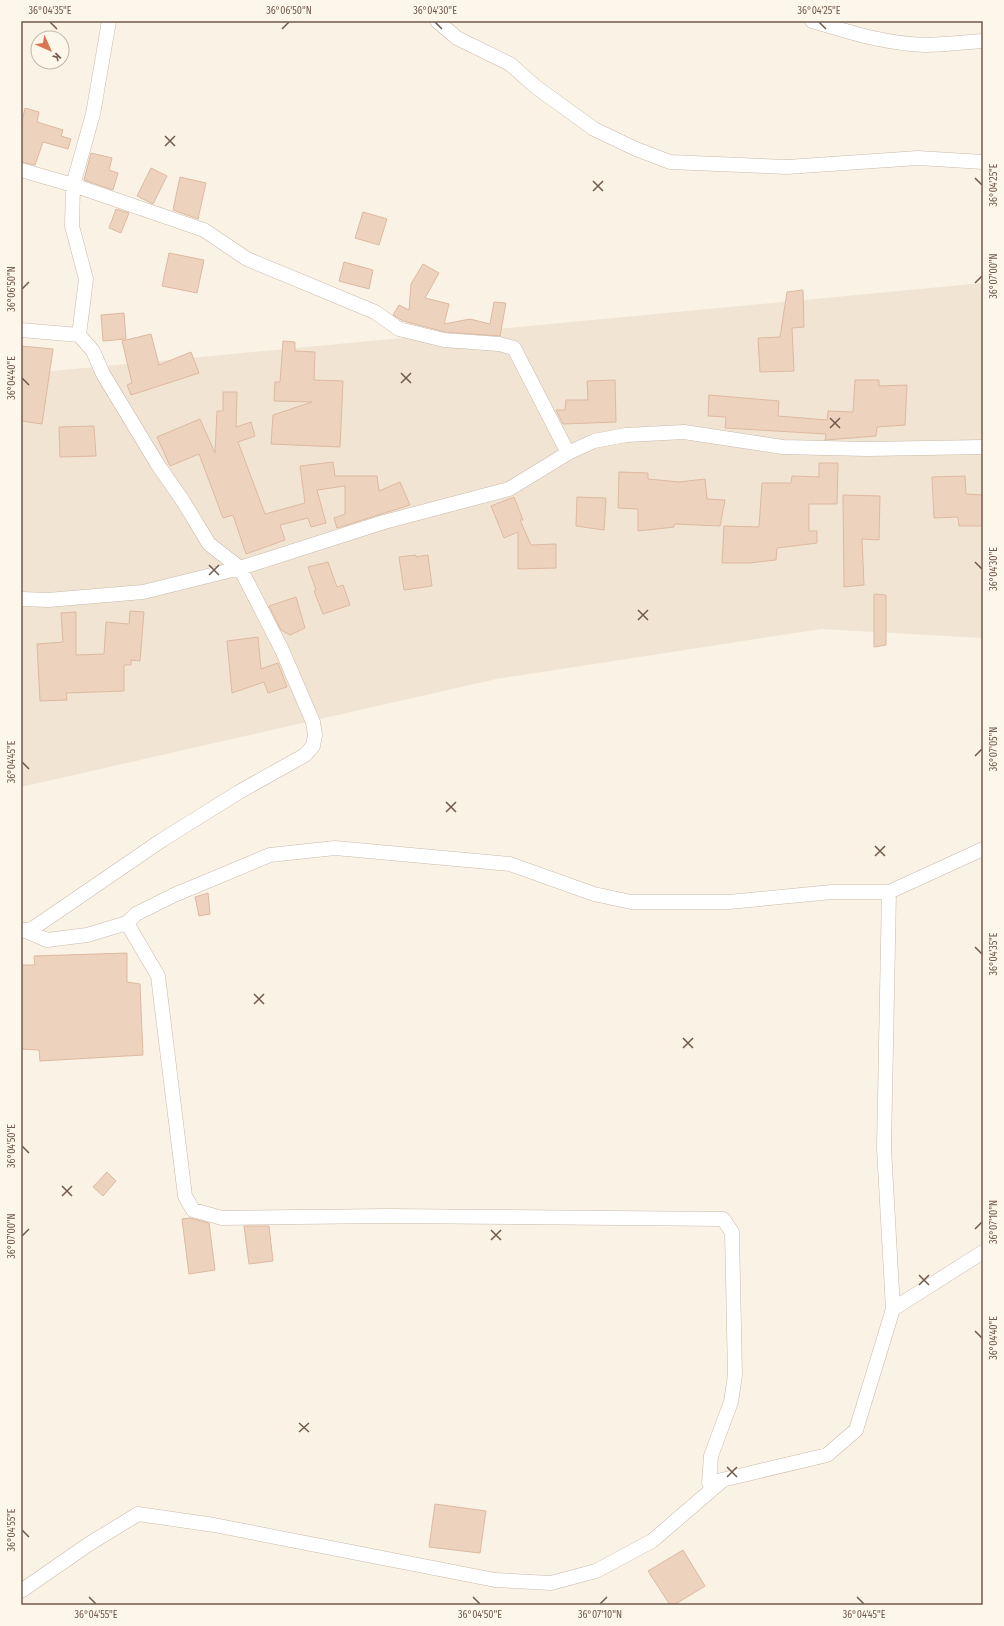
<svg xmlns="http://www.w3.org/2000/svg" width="1004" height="1626" viewBox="0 0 1004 1626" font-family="'Fira Sans Condensed',sans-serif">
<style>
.residential{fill:#f1e4d3}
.building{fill:#edd2be;stroke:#deb9a0}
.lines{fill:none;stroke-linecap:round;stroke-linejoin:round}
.minor-casing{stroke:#cabaab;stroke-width:15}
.minor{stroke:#fff;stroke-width:14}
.ticks{fill:none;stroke:#705a4c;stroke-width:1.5}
.neatline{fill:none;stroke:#705a4c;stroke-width:1.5}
.ticks-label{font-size:10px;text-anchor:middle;fill:#705a4c}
</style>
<rect width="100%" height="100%" fill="#faf2e4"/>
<path class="residential" d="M983,283V638L821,629L496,679L21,787V374Z"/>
<path class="building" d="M25,108L39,112L37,122L63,130L61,136L71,139L68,149L43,142L35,165L21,162V126Z
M91,153L112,158L109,170L118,173L113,190L84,180Z
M151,168L167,176L153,204L137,196Z
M180,177L206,183L198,219L173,210Z
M116,209L129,213L121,233L109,228Z
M363,212L387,219L379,245L355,238Z
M169,253L204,260L197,293L162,286Z
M344,262L373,270L369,289L339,281Z
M423,264L439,273L425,298L449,304L444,324L470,319L490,324L494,302L506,303L500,336L445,332L403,321L393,315L399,305L409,310L411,284Z
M803,290L804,327L792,328L794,371L760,372L758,338L780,337L787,292Z
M124,313L126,339L103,341L101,315Z
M151,334L159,365L191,352L199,373L131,395L127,385L132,383L122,341Z
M283,341L295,342V351L315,352L314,380L343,381L340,447L271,444L273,415L312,402L274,401L275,382H280Z
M21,346L53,349L42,424L21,421Z
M615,380L616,422L563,424L556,410H565L566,400H588L587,381Z
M855,380H879V386L907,385L905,425L877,427L876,436L825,440L826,434L725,428L726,417L708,416L709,395L779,401L778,416L827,420L828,411L853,412Z
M223,392H237L236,427L251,422L255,436L238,442L265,514L305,503L300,466L333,462L335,476H377L379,491L400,482L410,505L337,528L334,518L345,514V486L317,490L326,523L311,527L308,518L280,525L285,540L246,554L233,515L223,518L199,454L170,466L157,437L200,419L215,453L217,411H223Z
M94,426L96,456L60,457L59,427Z
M819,463H838L837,504H809V531H817V543L777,548L776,560L749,563H722L724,526L759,527L762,483H791L792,476L819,477Z
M619,472L648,473V479L679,482L705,479L707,499L725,500L720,526L674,524V527L638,531V509L618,508Z
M965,476L966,494L983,495V526H959L958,517L934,518L932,477Z
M843,495L880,496L879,540L862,539L864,585L844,587Z
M514,497L523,520H520L531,545L556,544V568L518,569V532L504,538L491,506Z
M577,497L606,498L604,530L576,526Z
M416,555V557L428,555L432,586L404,590L399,557Z
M328,562L337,587L343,585L350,605L323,614L314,591L316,590L308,567Z
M874,594L886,595V645L874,647Z
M296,597L305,628L290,635L281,630L269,606Z
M130,611L144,612L140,661L131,660V665H124V691L66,693L67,700L40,701L37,644L63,642L61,613L76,612V655L104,654L106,622L129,624Z
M258,637L261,669L278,663L287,687L268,693L264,682L232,693L227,641Z
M208,893L210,914L199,916L195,897Z
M127,953V982L140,984L143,1055L40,1061L39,1050L21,1049V965H35L34,956Z
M107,1172L116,1181L103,1196L93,1187Z
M190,1218L209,1223L215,1270L189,1274L182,1219Z
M244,1226H269L273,1261L249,1264Z
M435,1504L486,1511L480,1553L429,1547Z
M683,1550L705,1586L674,1605H670L648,1571Z"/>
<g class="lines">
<defs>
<path id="minor" d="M437,21L457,38L510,64L536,87L594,129L636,149L670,162L787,167L918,158L983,162
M812,21C849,32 886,44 925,45C944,45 964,42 983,41
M21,170L73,185L204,230L247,259L375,312L399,329L444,340L499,344L514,348L568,453
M21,330L79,335L93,351L103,374L158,465L183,501L209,544L240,568L282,650L313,722L315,735L313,746L305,755L239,792L162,840L32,929L21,931
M79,335L86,279L72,226L73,185L93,114L109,21
M21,599L48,600L143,592L240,568L384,522L509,489L568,453L594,441L626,435L684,432L783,447L867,449L983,447
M127,923L158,976L185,1196L193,1210L222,1218L387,1216L723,1219L732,1232L735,1375L731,1402L711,1456L709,1483L827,1455L856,1430L893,1309L884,1148L889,892
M24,930L47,940L87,935L127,923L136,914L174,895L270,855L335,848L510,864L594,894L631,902H729L832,892H889L983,849
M893,1309L983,1252
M21,1591L89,1544L138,1514L214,1525L495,1580L551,1583L596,1571L652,1541L723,1480"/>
</defs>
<use href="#minor" class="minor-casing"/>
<use href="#minor" class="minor"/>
</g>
<path class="ticks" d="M50,22L57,29M435,22L442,29M819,22L826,29M282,29L289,22M165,136L175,146M165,146L175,136M975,178L982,185M593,181L603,191M593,191L603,181M975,283L982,276M22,289L29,282M401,373L411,383M22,378L29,385M401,383L411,373M830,418L840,428M830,428L840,418M975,562L982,569M209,565L219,575M209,575L219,565M638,610L648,620M638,620L648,610M975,756L982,749M22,762L29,769M446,802L456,812M446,812L456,802M875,846L885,856M875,856L885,846M975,947L982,954M254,994L264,1004M254,1004L264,994M683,1038L693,1048M683,1048L693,1038M22,1146L29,1153M62,1186L72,1196M62,1196L72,1186M975,1229L982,1222M491,1230L501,1240M22,1236L29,1229M491,1240L501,1230M919,1275L929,1285M919,1285L929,1275M975,1331L982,1338M299,1423L309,1432M299,1432L309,1423M727,1467L737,1477M727,1477L737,1467M22,1530L29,1537M89,1597L96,1604M473,1597L480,1604M857,1597L864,1604M600,1604L607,1597"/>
<rect width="1004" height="1626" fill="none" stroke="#fdf6ea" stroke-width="44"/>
<g transform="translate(50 50) rotate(135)"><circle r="19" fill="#fdf6ea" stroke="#c5b8ab"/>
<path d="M0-3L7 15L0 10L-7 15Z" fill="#da7453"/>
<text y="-6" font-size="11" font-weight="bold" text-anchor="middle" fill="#705a4c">K</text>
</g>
<rect x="22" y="22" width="960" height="1582" class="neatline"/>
<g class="ticks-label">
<text x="50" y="14">36°04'35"E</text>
<text x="289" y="14">36°06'50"N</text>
<text x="435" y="14">36°04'30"E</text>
<text x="819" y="14">36°04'25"E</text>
<text transform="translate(993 185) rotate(-90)" y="4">36°04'25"E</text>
<text transform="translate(993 276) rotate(-90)" y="4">36°07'00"N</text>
<text transform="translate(11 289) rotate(-90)" y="4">36°06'50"N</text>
<text transform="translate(11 378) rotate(-90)" y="4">36°04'40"E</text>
<text transform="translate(993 569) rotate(-90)" y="4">36°04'30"E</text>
<text transform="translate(993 749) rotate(-90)" y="4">36°07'05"N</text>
<text transform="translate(11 762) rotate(-90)" y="4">36°04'45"E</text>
<text transform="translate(993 954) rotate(-90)" y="4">36°04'35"E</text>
<text transform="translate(11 1146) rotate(-90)" y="4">36°04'50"E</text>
<text transform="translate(993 1222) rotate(-90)" y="4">36°07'10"N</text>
<text transform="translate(11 1236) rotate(-90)" y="4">36°07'00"N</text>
<text transform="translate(993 1338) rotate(-90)" y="4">36°04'40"E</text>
<text transform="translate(11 1530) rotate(-90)" y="4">36°04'55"E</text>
<text x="96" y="1618">36°04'55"E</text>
<text x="480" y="1618">36°04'50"E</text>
<text x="600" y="1618">36°07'10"N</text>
<text x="864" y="1618">36°04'45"E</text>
</g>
</svg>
